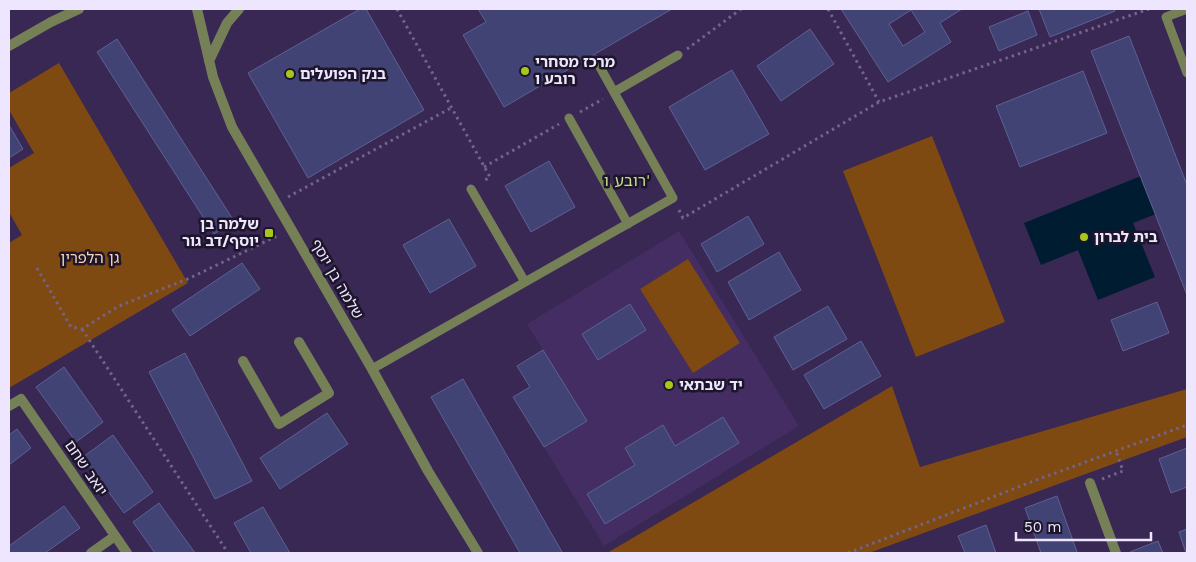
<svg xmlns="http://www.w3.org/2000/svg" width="1196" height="562" viewBox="0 0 1196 562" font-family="'Work Sans','Noto Sans Hebrew',sans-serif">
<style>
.built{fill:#432d62}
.green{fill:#7f4912}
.water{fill:#001c30}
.building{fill:#414374;stroke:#5e6194;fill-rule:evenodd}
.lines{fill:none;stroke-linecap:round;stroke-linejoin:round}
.path{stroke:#72648a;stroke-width:3;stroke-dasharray:2.5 4;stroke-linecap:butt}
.service{stroke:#758057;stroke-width:9}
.minor{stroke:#758057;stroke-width:10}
.tertiary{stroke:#758057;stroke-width:10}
.poi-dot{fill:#a8c71c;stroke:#1d152a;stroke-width:2}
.labels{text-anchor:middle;stroke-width:5;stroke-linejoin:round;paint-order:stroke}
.poi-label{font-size:15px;font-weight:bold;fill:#eee6fe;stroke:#1d152a;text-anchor:start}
.park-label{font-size:15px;fill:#fcd2b0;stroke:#1d152a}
.street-label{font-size:15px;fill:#eee6fe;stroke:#1d152a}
.neighbourhood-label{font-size:16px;fill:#c7db90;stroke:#1d152a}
</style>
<rect width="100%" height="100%" fill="#392754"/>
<path class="built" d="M679,231L799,426L604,546L544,447L586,420L527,324Z"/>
<path class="green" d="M59,63L188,283L9,388V243L22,235L9,212V168L34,153L9,110V93Z
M932,136L1005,322L916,357L843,171Z
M688,259L740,343L693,373L640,289Z
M892,386L920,467L1187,389V437L869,553H607Z"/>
<path class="water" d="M1141,176L1156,214L1133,223L1155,277L1098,300L1078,250L1041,265L1024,223Z"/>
<path class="building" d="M360,9H366L424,110L308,178L248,73Z
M478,9H672L504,107L463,35L486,22Z
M841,9H962L940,23L951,42L888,82ZM911,10L925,32L903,46L889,24Z
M1039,9H1114L1115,11L1050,37Z
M1028,11L1037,35L999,51L989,27Z
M810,29L834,64L781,101L757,66Z
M1129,36L1187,185V295L1091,51Z
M117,39L234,221L214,234L97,52Z
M732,70L769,134L705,170L669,107Z
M1083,71L1107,133L1020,167L996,106Z
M9,125L23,149L9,158Z
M549,161L575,207L531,232L505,186Z
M748,216L764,244L717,272L701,244Z
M449,219L476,266L430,293L403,245Z
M779,252L801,290L749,320L728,282Z
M242,263L260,289L190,336L172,310Z
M1157,302L1169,333L1123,351L1111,320Z
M630,304L646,330L598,360L582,334Z
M828,306L847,339L793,370L774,337Z
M861,341L881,376L824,409L804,375Z
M543,350L587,421L544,447L513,397L530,387L517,366Z
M185,353L252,481L215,499L149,372Z
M64,367L103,422L76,442L36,387Z
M463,379L562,552L560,553H520L431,397Z
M327,413L348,444L280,489L260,458Z
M723,417L739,443L605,524L587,494L635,465L625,448L663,425L675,446Z
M17,429L31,448L9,465V435Z
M113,435L153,492L124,513L83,457Z
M1187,448V487L1171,493L1159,459Z
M1057,496L1077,552L1073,553H1041L1025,508Z
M159,503L195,553H155L133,522Z
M64,506L80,528L45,553H9V546Z
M263,507L290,553H251L234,523Z
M986,525L996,553H965L958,536Z
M1187,529V553H1186L1179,532Z
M1158,541L1163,553H1130V552Z"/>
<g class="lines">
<path class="path" d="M397,9L490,177L482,182
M828,9L879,102
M687,49L741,9
M580,112L603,99
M484,167L559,124
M288,197L451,108
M679,210L683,218L879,102L1149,9
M37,268L71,327L82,329L119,306L190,278L279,235
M82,329L228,553
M1102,479L1123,471L1116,451
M848,553L1039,479L1187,425"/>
<path class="service" d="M1187,9L1166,17L1187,73
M614,92L678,55
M569,118L628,224
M471,189L525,282
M372,369L673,198L596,60"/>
<path class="minor" d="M243,361L279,424L329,393L299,342
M9,406L21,399L127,553
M1090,483L1116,553
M91,553L115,536"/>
<path class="tertiary" d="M197,9L213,77L232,127L372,369L428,471L478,553
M9,46L51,22L79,9
M209,61L227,23L239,9"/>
</g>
<g class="poi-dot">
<circle cx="525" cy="71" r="5"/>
<circle cx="290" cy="74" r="5"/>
<rect x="264" y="228" width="10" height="10" rx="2.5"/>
<circle cx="1084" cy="237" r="5"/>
<circle cx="669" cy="385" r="5"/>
</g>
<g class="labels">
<g class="poi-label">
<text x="535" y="67">מרכז מסחרי<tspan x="535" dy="17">רובע ו</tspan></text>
<text x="300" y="79">בנק הפועלים</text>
<text x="259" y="229" text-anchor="end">שלמה בן<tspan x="259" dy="17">יוסף/דב גור</tspan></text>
<text x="1094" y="242">בית לברון</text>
<text x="679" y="390">יד שבתאי</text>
</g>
<g class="park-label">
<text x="90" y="263">גן הלפרין</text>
</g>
<g class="street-label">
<text transform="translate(337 279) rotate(60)" y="5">שלמה בן יוסף</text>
<text transform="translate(86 468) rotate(56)" y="5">יואב שחם</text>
</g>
<g class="neighbourhood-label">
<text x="627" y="186">רובע ו'</text>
</g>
</g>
<rect width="1196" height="562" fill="none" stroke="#eee6fe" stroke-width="20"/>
<path d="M1016 532v8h135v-8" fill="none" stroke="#eee6fe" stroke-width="2.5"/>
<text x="1024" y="532" font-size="15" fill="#eee6fe" stroke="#1d152a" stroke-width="4" paint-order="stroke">50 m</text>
</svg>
